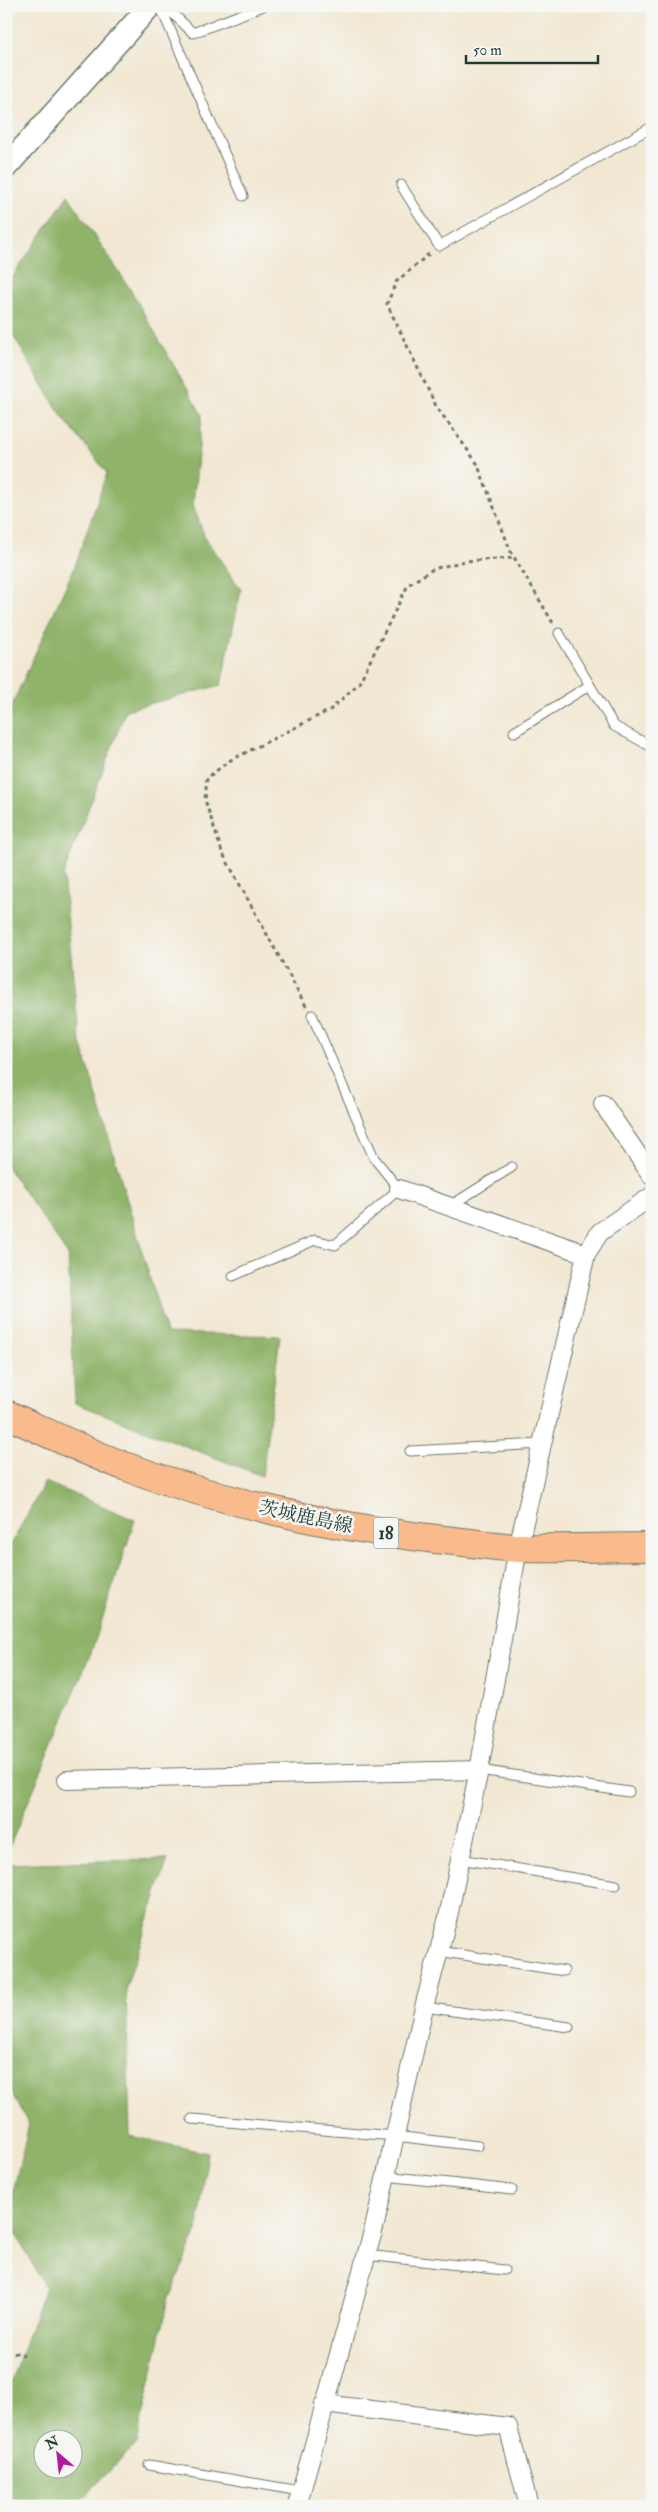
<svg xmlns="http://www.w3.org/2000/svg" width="658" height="2512" viewBox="0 0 658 2512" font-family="'IM FELL Double Pica','Noto Serif JP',serif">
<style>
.forest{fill:#8eb369;stroke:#56784e;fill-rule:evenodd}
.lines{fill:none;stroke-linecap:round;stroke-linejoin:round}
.service-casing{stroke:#69786b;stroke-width:11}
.minor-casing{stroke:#69786b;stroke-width:20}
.tertiary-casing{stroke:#69786b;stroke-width:25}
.primary-casing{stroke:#69786b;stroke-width:30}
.path{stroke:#69786b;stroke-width:3;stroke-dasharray:4 4;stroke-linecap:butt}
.service{stroke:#fff;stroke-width:9}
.minor{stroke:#fff;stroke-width:18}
.tertiary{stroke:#fff;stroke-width:22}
.primary{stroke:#fabb8c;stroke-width:28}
.labels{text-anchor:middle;stroke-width:5;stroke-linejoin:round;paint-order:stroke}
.shield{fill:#f6f6f2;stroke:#60746d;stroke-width:1}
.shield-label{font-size:18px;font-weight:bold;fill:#1f3d34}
.street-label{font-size:19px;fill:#1f3d34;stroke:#f6f6f2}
</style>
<rect width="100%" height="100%" fill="#f6f6f2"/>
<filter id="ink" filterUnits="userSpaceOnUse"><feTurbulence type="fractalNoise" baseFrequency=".02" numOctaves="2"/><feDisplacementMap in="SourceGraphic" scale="10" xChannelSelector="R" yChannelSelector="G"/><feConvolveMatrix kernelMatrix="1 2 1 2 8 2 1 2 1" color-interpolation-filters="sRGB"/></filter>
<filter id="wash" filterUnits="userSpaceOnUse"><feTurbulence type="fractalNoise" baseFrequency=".0096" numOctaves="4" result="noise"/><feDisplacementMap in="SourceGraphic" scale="20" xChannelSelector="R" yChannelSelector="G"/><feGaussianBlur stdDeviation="1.12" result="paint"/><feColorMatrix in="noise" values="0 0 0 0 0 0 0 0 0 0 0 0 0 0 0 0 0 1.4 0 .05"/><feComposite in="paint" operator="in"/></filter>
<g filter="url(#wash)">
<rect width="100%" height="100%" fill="#f2e7d2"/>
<path class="forest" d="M6,6H12L9,27V100L6,104Z
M68,195L130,289L202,415L193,505L205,538L241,590L221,685L126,710L63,875L79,1036L166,1333L280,1336L262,1476L75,1403L68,1255L6,1165V718L75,566L107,473L61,415L6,324V287Z
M45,1482L135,1520L92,1650L6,1855V1554Z
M168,1859L126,1987L130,2136L208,2153L197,2231L169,2298L136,2444L75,2506H6V2396L45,2287L7,2218L29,2124L6,2083V1864ZM42,2440H72V2470H42Z"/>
</g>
<g filter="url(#ink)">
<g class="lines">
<defs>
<path id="service" d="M160,6L243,196
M165,6L193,33L263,6
M401,185L439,246L652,127
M559,633L614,726L652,747
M514,732L590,685
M450,1206L512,1167
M233,1276L315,1240L335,1245L399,1189L374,1158L312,1015
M410,1451L542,1444
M479,1770L629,1792
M460,1859L616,1885
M439,1951L564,1971
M424,2007L569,2027
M192,2119L395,2136L478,2146
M386,2176L512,2190
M366,2255L504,2270
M149,2465L300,2491"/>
<path id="minor" d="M603,1104L652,1176
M399,1189L586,1254
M67,1780L479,1770
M324,2404L508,2427L529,2506
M297,2506L375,2224L424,2007L448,1917L479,1770L518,1548L586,1254L600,1232L652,1196"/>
<path id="tertiary" d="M6,167L150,6"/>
<path id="primary" d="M6,1414C46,1432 86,1452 127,1467C229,1504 337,1528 444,1540C469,1542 494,1547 519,1548C563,1549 608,1547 652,1547"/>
</defs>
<use href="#service" class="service-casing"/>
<use href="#minor" class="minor-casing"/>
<use href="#tertiary" class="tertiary-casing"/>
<use href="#primary" class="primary-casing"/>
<path class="path" d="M429,254L396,282L387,304L436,406L477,463L511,552L553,623
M306,1006L222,852L205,800L207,778L229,761L330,710L359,683L408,585L433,569L465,561L514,558
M6,2350L24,2355"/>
<use href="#service" class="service"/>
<use href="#minor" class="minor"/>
<use href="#tertiary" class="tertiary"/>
<use href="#primary" class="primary"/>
</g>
</g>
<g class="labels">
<rect class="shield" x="373.5" y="1517.5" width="25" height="31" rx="4"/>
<g class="shield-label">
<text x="386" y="1539">18</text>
</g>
<g class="street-label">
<text transform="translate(306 1516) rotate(12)" y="7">茨城鹿島線</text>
</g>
</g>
<rect width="658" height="2512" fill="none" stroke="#f6f6f2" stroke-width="25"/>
<g transform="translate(58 2454) rotate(332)"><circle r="24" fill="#f6f6f2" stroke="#a0aca6"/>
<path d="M0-4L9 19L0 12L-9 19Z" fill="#b5179e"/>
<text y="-8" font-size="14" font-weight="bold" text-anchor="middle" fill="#1f3d34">N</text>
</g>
<path d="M466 55v8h132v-8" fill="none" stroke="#1f3d34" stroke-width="2.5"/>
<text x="473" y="55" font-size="15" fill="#1f3d34" stroke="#f6f6f2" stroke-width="4" paint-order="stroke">50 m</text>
</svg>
